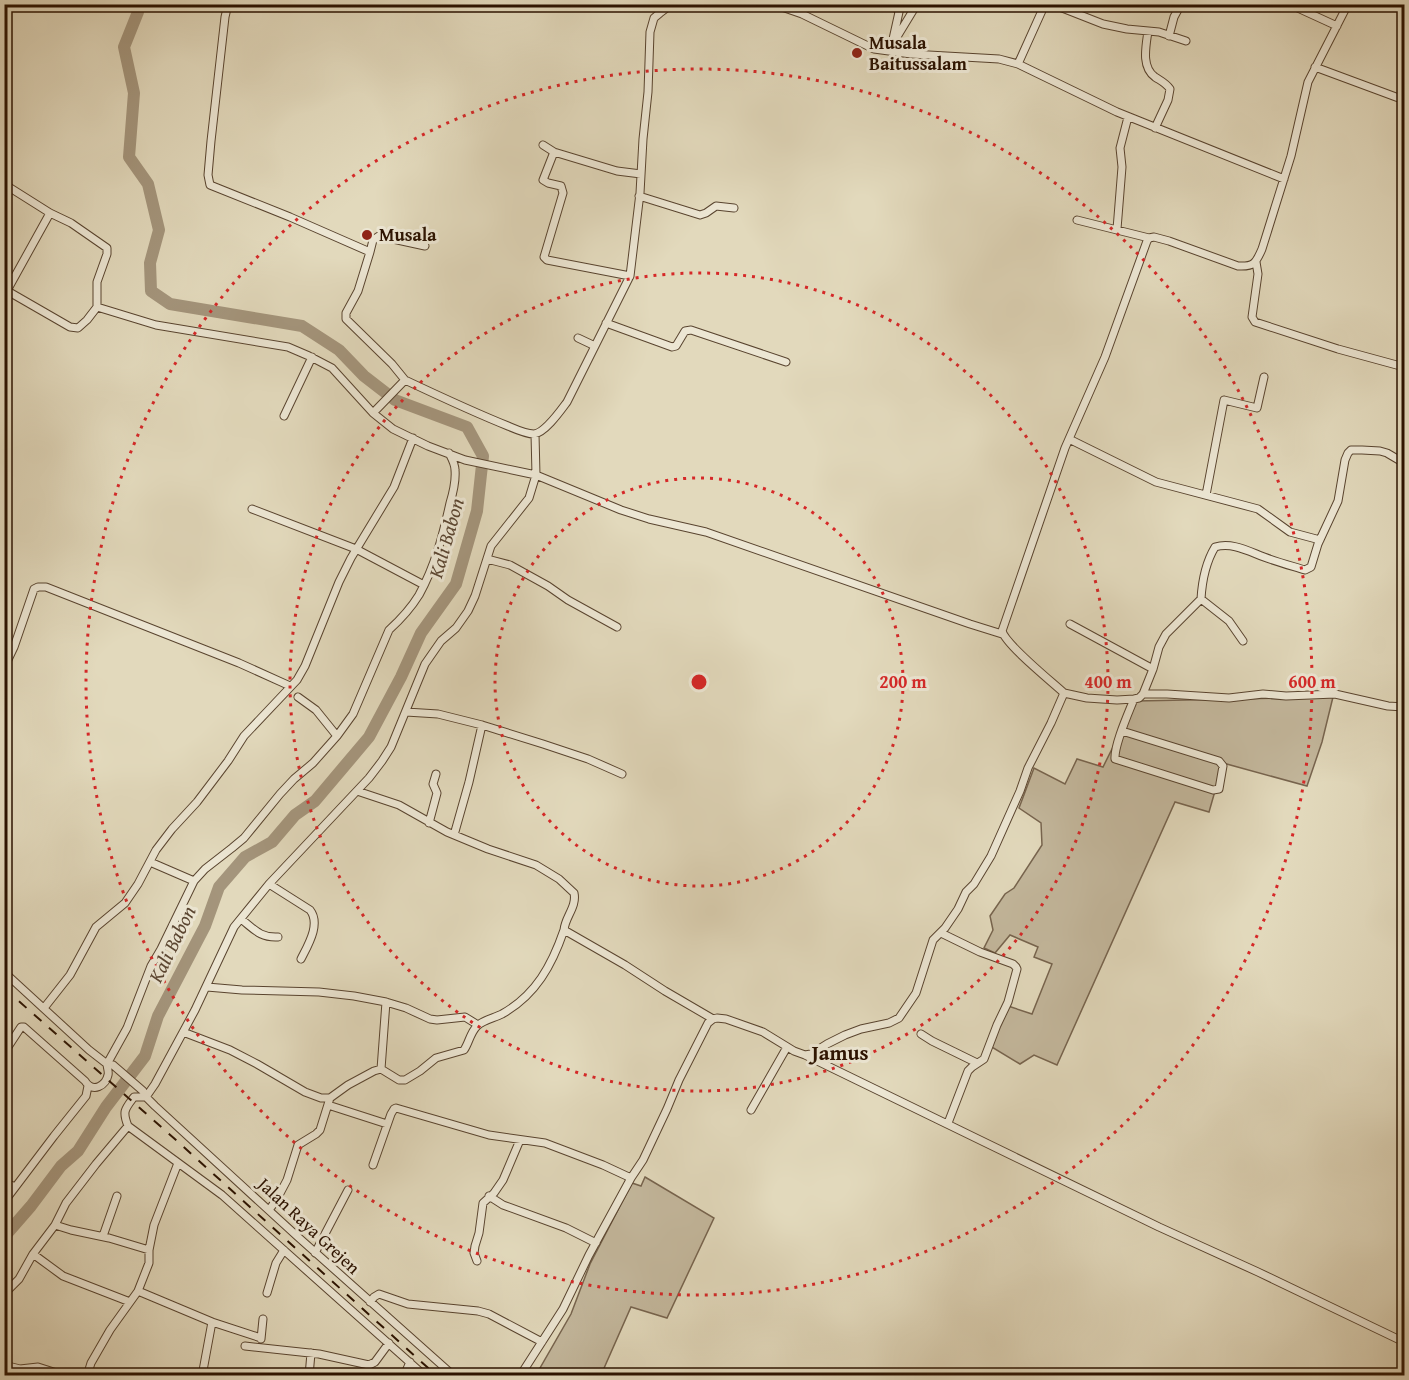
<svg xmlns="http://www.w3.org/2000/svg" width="1409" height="1380" viewBox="0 0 1409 1380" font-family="'Gentium Book Plus',serif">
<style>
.green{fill:#c3b79c;stroke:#77644e;stroke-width:1.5}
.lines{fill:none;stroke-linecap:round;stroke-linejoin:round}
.river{stroke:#a4957c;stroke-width:12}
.minor-casing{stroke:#59442f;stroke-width:9}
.minor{stroke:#ece6d3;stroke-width:7}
.rail{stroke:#2b1200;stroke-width:2;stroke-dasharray:10 10;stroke-linecap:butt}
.ring{fill:none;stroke:#d62828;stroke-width:3;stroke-dasharray:3 6}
.poi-dot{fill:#8f2418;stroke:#ece6d3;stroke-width:2}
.labels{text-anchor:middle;stroke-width:6;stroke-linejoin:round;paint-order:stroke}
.poi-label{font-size:18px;font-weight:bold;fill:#2b1200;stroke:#ece6d3;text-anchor:start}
.street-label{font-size:18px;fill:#2b1200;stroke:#ece6d3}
.water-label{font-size:20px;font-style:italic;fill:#5b4632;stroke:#ece6d3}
.quarter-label{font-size:21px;font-weight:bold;fill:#2b1200;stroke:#ece6d3}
.centre{fill:#d62828;stroke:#ece6d3;stroke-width:3}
.ring-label{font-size:18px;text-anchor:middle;font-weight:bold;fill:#d62828;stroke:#ece6d3;stroke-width:6;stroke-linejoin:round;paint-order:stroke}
</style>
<rect width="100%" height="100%" fill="#e2d9bc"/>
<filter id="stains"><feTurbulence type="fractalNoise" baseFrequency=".00333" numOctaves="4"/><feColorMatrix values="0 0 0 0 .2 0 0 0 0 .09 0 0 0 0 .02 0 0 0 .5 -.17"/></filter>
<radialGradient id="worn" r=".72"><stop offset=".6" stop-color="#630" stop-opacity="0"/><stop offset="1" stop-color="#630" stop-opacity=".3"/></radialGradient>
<path class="green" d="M1333,697L1322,742L1307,786L1223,763L1209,812L1175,802L1057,1065L1034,1055L1020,1064L990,1046L1008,1006L1032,1014L1052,964L1034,957L1038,947L1010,935L995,953L984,948L993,930L990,916L1005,894L1014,888L1042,845L1041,823L1019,808L1034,768L1065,784L1077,759L1103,767L1136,701Z
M645,1177L714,1218L667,1318L631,1307L601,1375H536L571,1314L590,1264L632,1183L641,1186Z"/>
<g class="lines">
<path class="river" d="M4,1237L31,1206L61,1166L78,1151L106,1107L145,1056L158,1016L205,926L219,887L245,857L272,842L295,815L315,801L369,737L401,677L421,633L456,584L477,511L483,456L467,427L395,400L364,376L339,350L302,326L170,304L151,291L150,263L159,230L148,184L129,157L134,93L124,47L138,12V4"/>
<defs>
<path id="minor" d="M228,4L225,17L211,141L208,175L210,185L290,217L370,252L373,240L379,236L425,246
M773,4L802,14L874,49L911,54L999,59L1018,64L1117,112L1284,179
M1052,4L1103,24L1127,29L1159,32L1186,41
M1289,4L1337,26
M1148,31C1146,46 1141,67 1155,77C1161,81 1166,83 1170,89L1168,100L1155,128
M1169,36L1174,17L1181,4
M893,39L899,12L894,4
M889,50L917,4
M1018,64L1045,4
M1315,67L1404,100
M543,145L554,152L617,171L641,174
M554,152L543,180L548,183L561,186L563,193L544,257L547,260L630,276
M4,184L50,213L71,223L107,248V254L97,282V307L87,320L78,328L70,327L4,289
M639,196L700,215L706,213L716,206L734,208
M1077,220L1149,238
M1117,229L1122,167L1120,148L1128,117
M370,252L358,291L346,313V319L392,364L405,380L373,413
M1256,262L1258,274L1252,317L1255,322L1338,349L1404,367
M4,296L50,213
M97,307L156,325L288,347L309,356L332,368L373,413L393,429L428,446L465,460L536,475L535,434
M606,323L672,347L676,346L685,331L691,330L786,362
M578,338L595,346
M405,380C439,396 473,412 508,426C515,429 526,434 534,434C545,433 561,410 567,402L630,276L640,193L643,139L648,92L650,32L654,18L660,13L672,4
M284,416L312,357
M1069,439L1156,482L1258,509L1290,532L1320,540
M1206,495L1224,400L1257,408L1264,377
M252,509L356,549L424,585
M487,559L510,565L548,586L568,600L617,627
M1201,599L1229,621L1243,641
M1070,624L1153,669
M4,668L14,647L34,589L38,587H46L239,663L290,686
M1064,693L1087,698L1117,700L1134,699L1139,698L1143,694L1153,669L1159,647L1166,634L1201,599C1202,582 1206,562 1215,547C1232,542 1248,551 1264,557C1277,562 1292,566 1305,570L1311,567L1318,544L1338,501L1345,460L1348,453L1351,450H1362L1380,451L1387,453L1404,463
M1143,694H1167L1229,698L1263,694L1286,696L1335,694L1388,706L1404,707
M298,697L316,710L337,736
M406,712L438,714L482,725L543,744L588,759L622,774
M1122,731L1219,761L1223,766L1219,789L1213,790L1115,759C1114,745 1128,714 1134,699
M357,791L399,805L447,832L488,849L536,865L559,879L574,893C577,907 565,917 564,930L625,965L665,991L713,1019
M429,823L437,793L433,784L436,774
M454,835L469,782L482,725
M150,862L194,881
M269,884L310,910C321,924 308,945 301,959
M241,919C254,929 260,938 278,937
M941,933L980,952L1013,964L1016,967L1017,969L1008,1002L997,1025L984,1059L972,1067L968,1071L948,1123
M4,972L89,1050L107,1064L113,1065L143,1091L146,1097L155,1106L298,1237L454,1376
M207,987L242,990L319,992L354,996L386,1002L406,1008L430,1019L437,1020L465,1017L478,1025
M44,1008L70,975L96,927L125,903L138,884L156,850L172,829L197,802L228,761L244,736L297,680L305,666L339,582L351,558L394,487L413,438
M183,1032L230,1050L257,1064L305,1092L321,1098H330L348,1085L374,1071L381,1069L399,1080H405L420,1071L436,1058L464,1050C469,1043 470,1033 477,1026C483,1020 494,1018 502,1014C536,995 552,965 564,930
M921,1034L932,1041L977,1063
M4,1053L21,1027H24L85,1081C93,1094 106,1085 108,1075C109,1072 107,1067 107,1064L127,1028L151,966L161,949L194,881L205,869L232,848L244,838L280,794L294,779L313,763L337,736L353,714L389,630C400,620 411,608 419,595C435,566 443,535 450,503C453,493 456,481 455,470C455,464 452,459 449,453
M805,1055L1159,1227L1258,1272L1404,1342
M381,1069L386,1002
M146,1097L155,1084L195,1010L234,927L269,884L369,778L382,761L391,747L425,664L441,641L456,628L468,611L475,596L491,546L529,498L536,475L621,510L649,519L706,532L970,624L1002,634
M146,1097H134C125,1109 122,1111 128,1126L222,1195L425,1376
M328,1105L387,1124
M751,1110L787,1047
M373,1165L391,1114L394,1109L396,1108L489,1135L545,1143L603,1165L631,1178
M4,1182L15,1187
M489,1196L503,1205L566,1228L596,1243
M4,1202L54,1136L86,1096L88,1086
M269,1210L277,1199L287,1180L298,1145L316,1134L320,1130L330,1098
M55,1225L71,1230L109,1238L149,1250
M103,1236L117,1196
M315,1253L348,1190
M33,1254L63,1276L130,1302
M477,1261L474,1253L475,1246L479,1233L483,1203L494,1193L503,1180L520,1140
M138,1291L212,1322L202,1376
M267,1293L276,1263L284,1250
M4,1294L19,1279L33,1254L55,1225L66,1203L96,1164L128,1126
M370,1302L374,1297L379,1294L408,1304L478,1311L489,1314L542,1342
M212,1322L261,1338
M261,1339L263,1319
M245,1346L319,1354L369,1365L375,1362L389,1343
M4,1365L20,1369L38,1367L66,1376
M87,1376L91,1363L110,1330L138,1291L149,1263V1250L154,1225L178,1163
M309,1376L311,1353
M404,1376L410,1362
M520,1376L563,1309L589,1255L631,1178L643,1160L667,1109L679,1080L708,1023L713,1019L717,1018L726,1019L763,1032L794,1051L805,1055L811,1054L827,1044L845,1035L861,1029L889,1023L899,1018L916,993L933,940L945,928L958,909L966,892L974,884L991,856L1020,791L1028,768L1051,723L1064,693C1051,681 1006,645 1002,631L1065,448L1105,357L1147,241L1149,238L1154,237L1169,241L1238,266C1254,267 1256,263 1262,249L1291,156L1308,82L1348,4"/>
</defs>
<use href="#minor" class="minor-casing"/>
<use href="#minor" class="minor"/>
<path class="rail" d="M4,988L177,1141L437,1376"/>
</g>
<g class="ring">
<circle cx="699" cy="682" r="204"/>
<circle cx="699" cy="682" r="409"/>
<circle cx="699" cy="682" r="613"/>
</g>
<g class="poi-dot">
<circle cx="857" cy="53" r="6"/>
<circle cx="367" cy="235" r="6"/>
</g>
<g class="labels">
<g class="poi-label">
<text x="869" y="49">Musala<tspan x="869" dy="21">Baitussalam</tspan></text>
<text x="379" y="241">Musala</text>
</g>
<g class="street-label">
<text transform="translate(309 1226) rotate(43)" y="6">Jalan Raya Grejen</text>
</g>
<g class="water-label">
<text transform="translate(446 538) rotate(-74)" y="7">Kali Babon</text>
<text transform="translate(172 944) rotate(-64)" y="7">Kali Babon</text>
</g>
<g class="quarter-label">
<text x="840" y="1060">Jamus</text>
</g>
</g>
<circle cx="699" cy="682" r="9" class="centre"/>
<g class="ring-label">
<text x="903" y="688">200 m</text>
<text x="1108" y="688">400 m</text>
<text x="1312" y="688">600 m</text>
</g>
<rect width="1409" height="1380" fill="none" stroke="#e2d9bc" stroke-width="24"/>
<rect x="6" y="6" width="1397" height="1368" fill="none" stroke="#2b1200" stroke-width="3"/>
<rect x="12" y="12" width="1385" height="1356" fill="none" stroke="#2b1200" stroke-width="1.5"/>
<rect width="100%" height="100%" filter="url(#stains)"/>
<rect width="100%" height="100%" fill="url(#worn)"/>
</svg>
